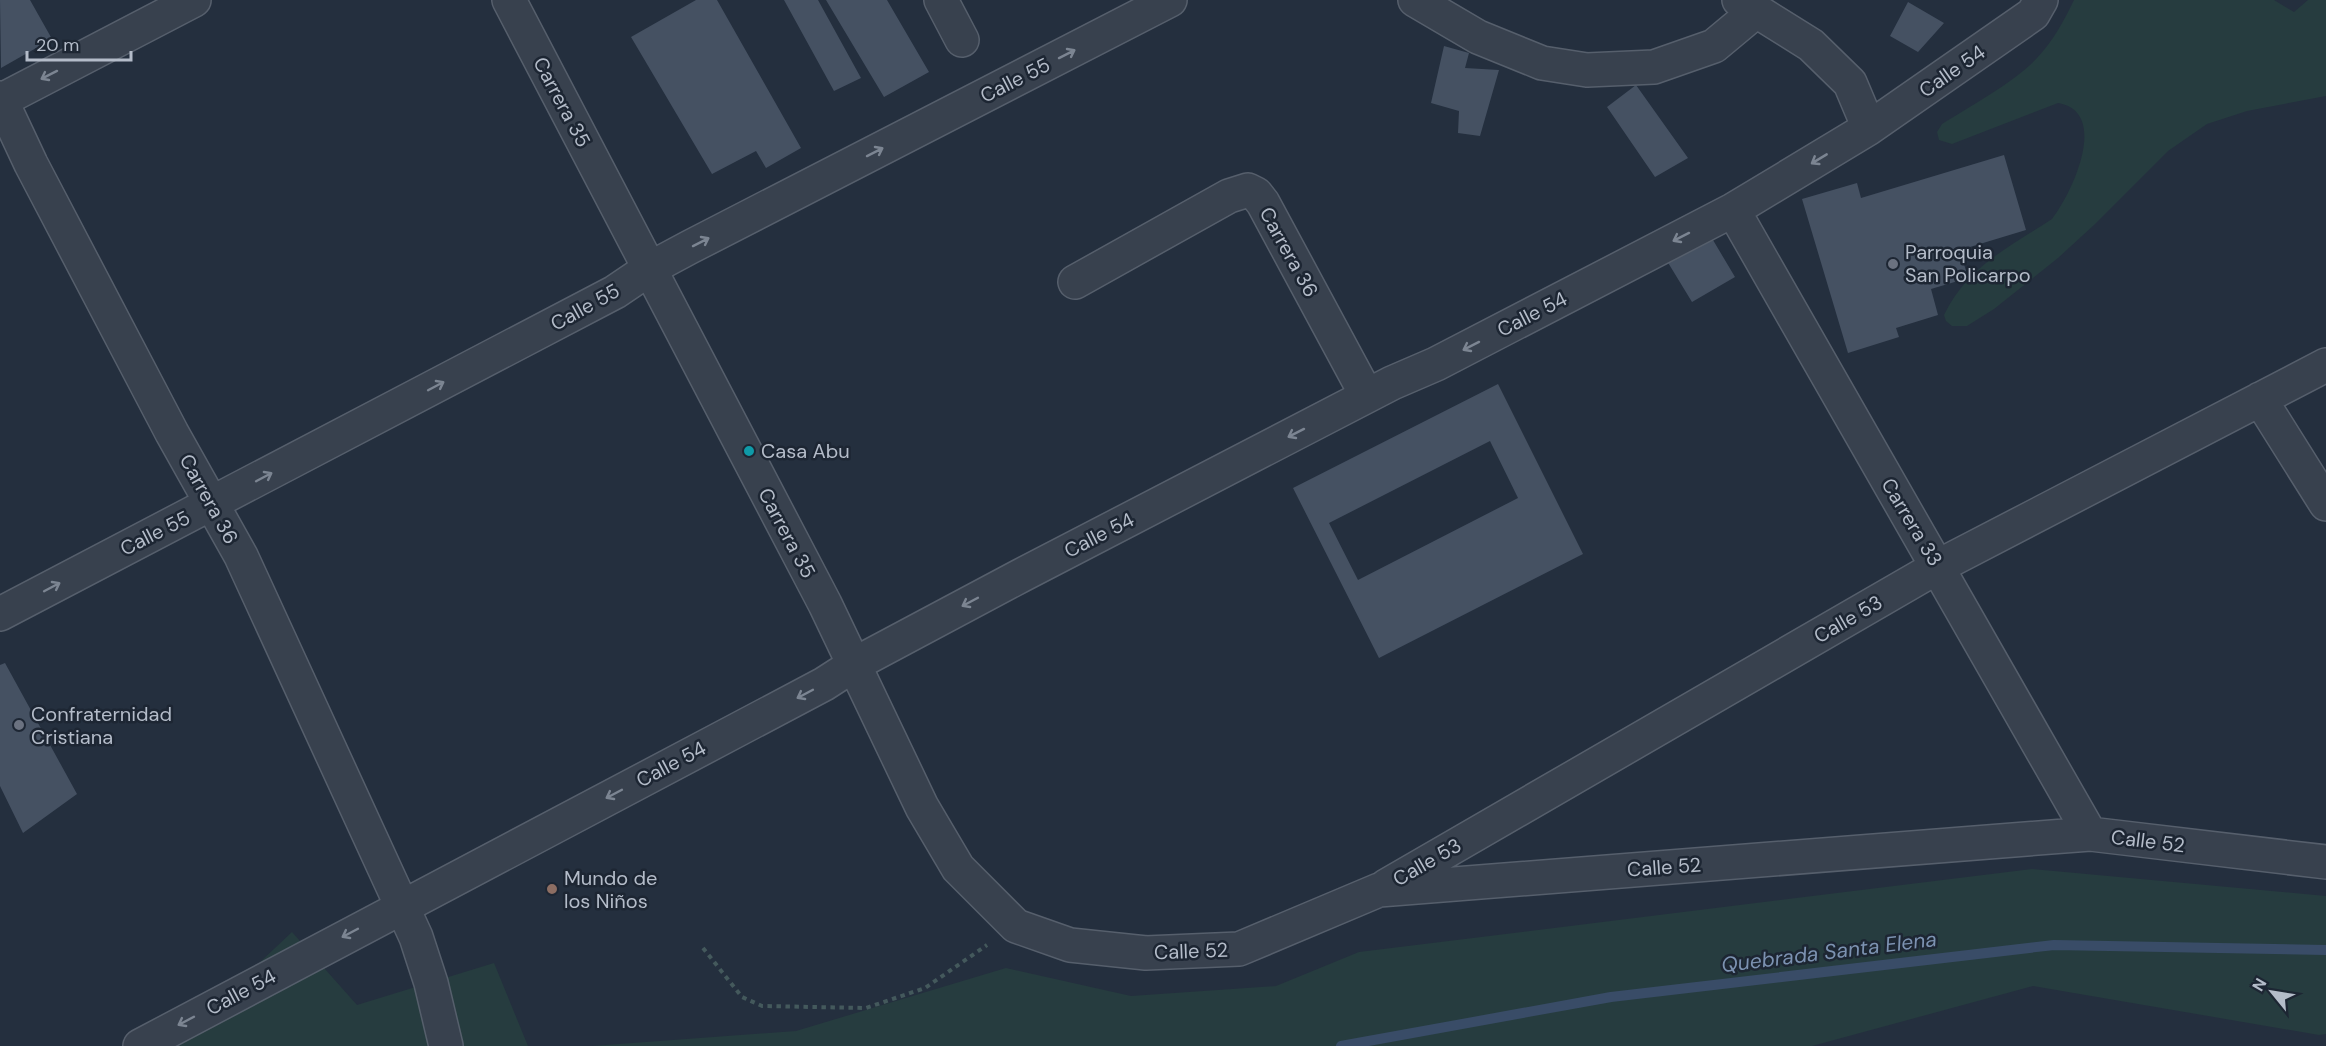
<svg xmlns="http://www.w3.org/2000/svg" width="2326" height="1046" viewBox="0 0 2326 1046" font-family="'DM Sans',sans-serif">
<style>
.green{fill:#263c3f}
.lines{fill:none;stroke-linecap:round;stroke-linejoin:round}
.stream{stroke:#394c67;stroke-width:10}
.building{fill:#455162;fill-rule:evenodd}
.minor-casing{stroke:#565f6c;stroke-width:36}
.path{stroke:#44595c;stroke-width:4;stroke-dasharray:4.5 4.5;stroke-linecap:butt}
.minor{stroke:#38414e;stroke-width:33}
.oneway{stroke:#7c8592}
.worship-dot{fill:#6b7280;stroke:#1d2633;stroke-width:2}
.culture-dot{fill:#0f9aa8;stroke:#1d2633;stroke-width:2}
.education-dot{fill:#8d6e63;stroke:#1d2633;stroke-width:2}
.labels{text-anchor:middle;stroke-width:5;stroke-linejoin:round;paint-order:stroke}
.street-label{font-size:20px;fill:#b4bcc9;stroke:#1d2633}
.poi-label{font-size:20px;fill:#b4bcc9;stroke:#1d2633;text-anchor:start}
.water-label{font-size:21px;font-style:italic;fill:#7c92b1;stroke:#1d2633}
</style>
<rect width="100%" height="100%" fill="#242f3e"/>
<path class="green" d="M2074,0H2274L2294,12L2308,0H2326V96L2247,111L2207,124L2168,151L2094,225L2058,258L1994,309L1967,326H1952L1946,321L1944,315C1967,267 2009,247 2052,219C2071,195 2111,112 2058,103L1952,144L1939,140L1937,132L1942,124C1970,106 2015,82 2037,58C2053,41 2064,21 2074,0Z
M2032,869L2326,896V1034L2319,1035L2033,986L1812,1046H592L796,1031L1006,968L1131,996L1276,986L1359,952Z
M292,932L357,1005L494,963L528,1046H171Z"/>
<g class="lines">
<path class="stream" d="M1341,1046L1611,997L2054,945L2326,950"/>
</g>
<path class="building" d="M0,0H30L52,39L1,68Z
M696,0H717L801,148L766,168L756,151L712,174L631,37Z
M784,0H818L861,78L834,91Z
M826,0H887L929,72L884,97Z
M1908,2L1944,23L1918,52L1890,36Z
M1444,46L1469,53L1465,68L1499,70L1480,136L1458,133L1459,111L1431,103Z
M1636,85L1688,158L1655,177L1607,107Z
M2004,155L2026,230L1960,250L1968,278L1931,289L1938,315L1896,328L1899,337L1848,353L1802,199L1857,183L1861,198Z
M1710,235L1735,277L1692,302L1667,261Z
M1498,384L1583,554L1379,658L1293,488ZM1490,441L1518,498L1358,580L1329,523Z
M5,663L77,794L23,833L0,786V665Z"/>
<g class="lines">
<defs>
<path id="minor" d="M509,0L825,604L922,807L958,868L1016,926L1070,945L1146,953L1239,949L1379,890L2090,834L2326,862
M941,0L962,40
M1415,0L1478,37L1542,63L1587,70L1654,67L1714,46L1756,11
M1739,0L1811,45L1850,83L1869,128
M0,98L31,164L172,433L241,556L416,937L431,983L446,1046
M0,101L194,0
M1733,210L2090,834
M1075,282L1229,196L1248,190L1256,194L1263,203L1367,396
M2260,399L2326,504
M0,614L615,292L649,269L690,247L1170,0
M1386,886L1939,566L2326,365
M140,1046L824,684L855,664L1022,575L1392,383L1436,364L1733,210L1869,128L2033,14L2041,0"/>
</defs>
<use href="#minor" class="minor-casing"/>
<path class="path" d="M703,948L742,997L762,1006L866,1008L925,988L987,945"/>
<use href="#minor" class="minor"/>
</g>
<defs><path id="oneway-shaft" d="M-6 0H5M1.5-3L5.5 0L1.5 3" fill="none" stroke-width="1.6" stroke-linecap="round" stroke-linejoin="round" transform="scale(1.5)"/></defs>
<g class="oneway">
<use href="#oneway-shaft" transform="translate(1067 54) rotate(-27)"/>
<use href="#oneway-shaft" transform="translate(49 75) rotate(153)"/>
<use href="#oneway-shaft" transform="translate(875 152) rotate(-27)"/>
<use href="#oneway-shaft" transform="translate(1819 159) rotate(149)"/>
<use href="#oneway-shaft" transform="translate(1681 237) rotate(153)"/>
<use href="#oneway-shaft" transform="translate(701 242) rotate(-27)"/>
<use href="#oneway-shaft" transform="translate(1471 346) rotate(153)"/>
<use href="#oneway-shaft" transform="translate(436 386) rotate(-28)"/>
<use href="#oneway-shaft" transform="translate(1296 433) rotate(153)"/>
<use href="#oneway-shaft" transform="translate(264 477) rotate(-28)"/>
<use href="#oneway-shaft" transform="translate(52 587) rotate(-28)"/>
<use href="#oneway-shaft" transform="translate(970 602) rotate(152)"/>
<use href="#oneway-shaft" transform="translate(805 694) rotate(152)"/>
<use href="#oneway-shaft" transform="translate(614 794) rotate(152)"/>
<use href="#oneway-shaft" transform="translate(350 933) rotate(152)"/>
<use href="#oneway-shaft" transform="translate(186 1021) rotate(152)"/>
</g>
<g class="worship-dot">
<circle cx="1893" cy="264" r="6"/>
<circle cx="19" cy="725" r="6"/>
</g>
<circle class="culture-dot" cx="749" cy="451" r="6"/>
<circle class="education-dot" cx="552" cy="889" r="6"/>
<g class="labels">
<g class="street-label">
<text transform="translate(1952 71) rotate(-35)" y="7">Calle 54</text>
<text transform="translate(1015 80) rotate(-27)" y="7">Calle 55</text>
<text transform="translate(562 102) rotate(62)" y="7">Carrera 35</text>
<text transform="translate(1289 252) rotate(61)" y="7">Carrera 36</text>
<text transform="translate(585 307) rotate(-29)" y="7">Calle 55</text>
<text transform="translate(1532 314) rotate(-27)" y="7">Calle 54</text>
<text transform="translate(209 499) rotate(61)" y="7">Carrera 36</text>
<text transform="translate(1912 522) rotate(59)" y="7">Carrera 33</text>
<text transform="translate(155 533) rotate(-27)" y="7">Calle 55</text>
<text transform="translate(787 533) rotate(62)" y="7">Carrera 35</text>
<text transform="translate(1099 535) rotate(-27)" y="7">Calle 54</text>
<text transform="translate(1848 619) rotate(-30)" y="7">Calle 53</text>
<text transform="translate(671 764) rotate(-28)" y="7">Calle 54</text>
<text transform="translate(2148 841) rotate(7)" y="7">Calle 52</text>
<text transform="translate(1427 862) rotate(-30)" y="7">Calle 53</text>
<text transform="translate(1664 867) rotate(-4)" y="7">Calle 52</text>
<text transform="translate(1191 951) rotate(-2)" y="7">Calle 52</text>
<text transform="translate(241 992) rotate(-28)" y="7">Calle 54</text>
</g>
<g class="poi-label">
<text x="1905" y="259">Parroquia<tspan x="1905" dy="23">San Policarpo</tspan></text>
<text x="761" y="458">Casa Abu</text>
<text x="31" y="721">Confraternidad<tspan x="31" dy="23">Cristiana</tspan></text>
<text x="564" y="885">Mundo de<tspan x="564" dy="23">los Niños</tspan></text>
</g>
<g class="water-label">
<text transform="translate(1829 952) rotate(-7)" y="7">Quebrada Santa Elena</text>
</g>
</g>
<g transform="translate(2272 992) rotate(300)" stroke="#1d2633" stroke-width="4.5" paint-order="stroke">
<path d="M0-4.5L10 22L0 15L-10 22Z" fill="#b4bcc9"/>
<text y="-9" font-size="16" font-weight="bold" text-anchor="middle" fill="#b4bcc9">N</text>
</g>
<path d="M27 51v9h104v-9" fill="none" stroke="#b4bcc9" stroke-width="3"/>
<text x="36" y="51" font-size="18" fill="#b4bcc9" stroke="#1d2633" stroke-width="4.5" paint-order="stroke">20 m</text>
</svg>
